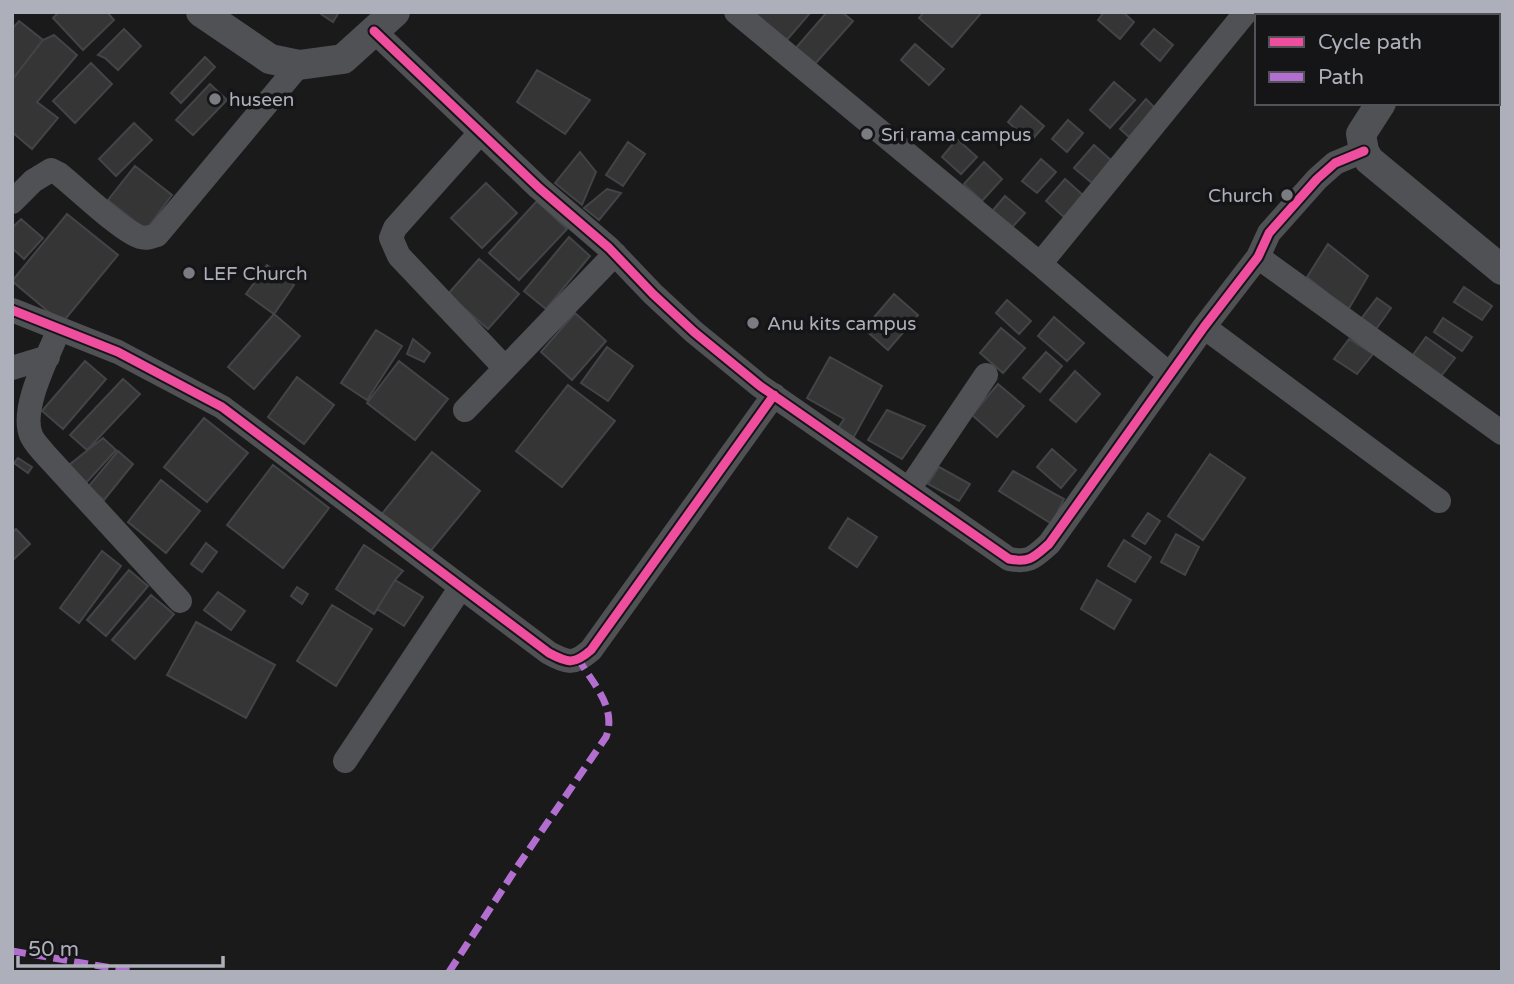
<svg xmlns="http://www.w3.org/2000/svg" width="1514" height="984" viewBox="0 0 1514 984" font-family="'Varela Round',sans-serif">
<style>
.building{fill:#353536;stroke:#434447;stroke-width:2}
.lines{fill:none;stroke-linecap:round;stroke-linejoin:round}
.minor{stroke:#505154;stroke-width:24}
.tertiary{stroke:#505154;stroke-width:30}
.quiet{stroke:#b36fd0;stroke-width:7;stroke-dasharray:14 7;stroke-linecap:butt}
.cycleway-casing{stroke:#151416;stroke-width:13}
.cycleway{stroke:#ef4d9e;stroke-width:9}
.poi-dot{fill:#7a7c82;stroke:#151416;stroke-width:2.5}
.labels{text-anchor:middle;stroke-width:7;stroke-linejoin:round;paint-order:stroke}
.poi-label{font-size:19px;fill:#adb0ba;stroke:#151416;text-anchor:start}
</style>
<rect width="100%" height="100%" fill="#1a1a1b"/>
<path class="building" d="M59,12H107L114,20L83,50L53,18Z
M318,12H339L333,22Z
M753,12H809L810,13L786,41Z
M827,12H842L853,21L814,65L795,49Z
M924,12H982L952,47L919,18Z
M1104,12H1123L1134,22L1120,39L1098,20Z
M1300,12H1335L1339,16H1297Z
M19,21L43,40L12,80V29Z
M124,29L141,46L118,70L105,58L98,55Z
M1154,29L1173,45L1160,61L1141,44Z
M54,35L77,55L37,102L58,118L32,149L12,132V80L43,40Z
M915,44L944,69L929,85L901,60Z
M205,57L215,67L181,103L171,93Z
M91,63L112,84L75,123L53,101Z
M537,70L590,100L565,134L517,102Z
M1114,82L1135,100L1110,128L1090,110Z
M210,84L227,100L193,135L176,120Z
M1146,99L1155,108L1129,137L1120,129Z
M1021,106L1044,126L1030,142L1008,122Z
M1068,120L1083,133L1067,152L1052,139Z
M134,123L152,140L116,176L99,159Z
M957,139L977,157L961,174L942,157Z
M628,142L645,154L623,186L606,175Z
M1094,145L1112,161L1092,183L1074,168Z
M580,152L596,172L582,205L555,183Z
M1041,159L1056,172L1037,193L1022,181Z
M984,162L1002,179L982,201L964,184Z
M135,166L172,195L146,230L108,200Z
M1065,179L1083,195L1064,217L1046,201Z
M486,183L517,213L482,248L451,218Z
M607,189L621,193L599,220L584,208Z
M1005,196L1025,213L1007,233L988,216Z
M537,201L567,229L519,280L489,253Z
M67,214L118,255L62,323L12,281Z
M21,219L43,238L24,259L12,248V228Z
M569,237L590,256L546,309L524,291Z
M1328,244L1368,276L1348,310L1307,277Z
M479,259L519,294L488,329L448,294Z
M267,265L294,285L274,314L246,294Z
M1464,287L1492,306L1482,320L1454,302Z
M894,294L918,315L888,350L864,329Z
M1377,298L1391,308L1374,332L1361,319Z
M1007,300L1031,321L1019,334L996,313Z
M575,313L606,341L572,380L541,352Z
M274,314L300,336L254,389L228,367Z
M1054,317L1084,343L1067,361L1038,336Z
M1443,318L1472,337L1462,351L1434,332Z
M1001,328L1025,348L1003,373L980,353Z
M376,330L402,346L367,400L341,383Z
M1426,337L1455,358L1439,379L1410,359Z
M413,339L430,353L424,362L407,354Z
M1349,339L1373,354L1357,374L1334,359Z
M607,347L633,366L608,401L581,383Z
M1046,352L1062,366L1040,392L1023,378Z
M830,357L882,386L851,442L835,433L844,419L807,398Z
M85,361L106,379L63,429L42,411Z
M399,361L448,399L415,440L367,403Z
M1075,371L1100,394L1076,422L1050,400Z
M297,377L334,405L304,444L268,417Z
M123,379L140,394L87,450L70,435Z
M998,384L1024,406L997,437L972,415Z
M568,385L615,421L562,487L516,451Z
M887,410L925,426L902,459L868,440Z
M204,418L248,453L207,502L164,467Z
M103,438L116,450L85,484L69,465Z
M1052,449L1076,470L1061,488L1037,467Z
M118,451L133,464L104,500L88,487Z
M432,452L480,491L428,554L381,515Z
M1210,454L1245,478L1203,540L1168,516Z
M18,458L32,467L28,473L14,463Z
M273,465L329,508L283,568L227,525Z
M939,467L970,484L959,501L928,484Z
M1013,471L1064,499L1052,524L999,491Z
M161,480L200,511L166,553L128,522Z
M1148,513L1160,521L1145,544L1132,536Z
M848,518L877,537L857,567L829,548Z
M16,529L30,544L12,561V533Z
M1176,534L1199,547L1185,575L1161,562Z
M1124,540L1151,557L1135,582L1108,566Z
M206,543L217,552L202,572L191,564Z
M364,545L403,571L395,580L374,614L336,589Z
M102,551L121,566L79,623L60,608Z
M129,570L148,586L106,636L87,620Z
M395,580L423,597L404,626L377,609Z
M1097,580L1131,600L1114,629L1081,609Z
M297,587L308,594L302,604L291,596Z
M218,592L245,611L231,630L204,610Z
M151,595L174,614L135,659L112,640Z
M332,605L372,629L336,686L297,661Z
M196,622L275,665L246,718L167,675Z"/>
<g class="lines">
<path class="minor" d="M736,12L1040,264L1170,375
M374,31L539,188L609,248L653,294L694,332L760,386L1009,559C1030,563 1034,557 1049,544L1204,327L1258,257L1269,233L1317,179L1335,163L1364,151
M480,133L395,228L391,238L399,256L505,368
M12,202L33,181L51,170L59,174C78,189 120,230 140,237C146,239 151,237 157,235L299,65
M1258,257L1502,433
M1040,264L1246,12
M12,310L118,352L222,407L549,653C568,663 574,665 591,650L774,395
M1204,327L1439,501
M59,329C49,355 20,408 31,435C33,441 40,448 44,453L180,601
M12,368L48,357
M465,410L615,254
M909,489L986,375
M345,761L461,587"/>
<path class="tertiary" d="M201,12L270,59L299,65L343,59L395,12
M1440,16L1442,12
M1381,103L1361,134L1364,151L1369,160L1502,270"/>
<path class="quiet" d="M12,951L135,972
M449,972L517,867L606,737C617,708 594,685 579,660"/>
<defs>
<path id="cycleway" d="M374,31L539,188L609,248L653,294L694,332L760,386L1009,559C1030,563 1034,557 1049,544L1204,327L1258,257L1269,233L1317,179L1335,163L1364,151
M12,310L118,352L222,407L549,653C568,663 574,665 591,650L774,395"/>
</defs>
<use href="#cycleway" class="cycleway-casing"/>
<use href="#cycleway" class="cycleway"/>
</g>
<g class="poi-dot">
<circle cx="215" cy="99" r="7"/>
<circle cx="867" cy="134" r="7"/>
<circle cx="1287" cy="195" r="7"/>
<circle cx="189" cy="273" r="7"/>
<circle cx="753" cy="323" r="7"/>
</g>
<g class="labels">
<g class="poi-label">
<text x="229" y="106">huseen</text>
<text x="881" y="141">Sri rama campus</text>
<text x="1273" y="202" text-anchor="end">Church</text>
<text x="203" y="280">LEF Church</text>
<text x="767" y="330">Anu kits campus</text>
</g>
</g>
<rect width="1514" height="984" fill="none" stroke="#adb0ba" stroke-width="28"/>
<rect x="1255" y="14" width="245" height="91" fill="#151416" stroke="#525258" stroke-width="2"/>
<rect x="1269" y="37" width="35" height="10" fill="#ef4d9e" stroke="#525258" stroke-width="2"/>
<text x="1318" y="49" font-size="21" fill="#adb0ba">Cycle path</text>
<rect x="1269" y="72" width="35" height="10" fill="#b36fd0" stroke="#525258" stroke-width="2"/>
<text x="1318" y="84" font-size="21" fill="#adb0ba">Path</text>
<path d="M18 956v10h205v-10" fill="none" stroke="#adb0ba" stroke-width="3.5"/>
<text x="28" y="956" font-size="21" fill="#adb0ba" stroke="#151416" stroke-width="5" paint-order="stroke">50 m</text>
</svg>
